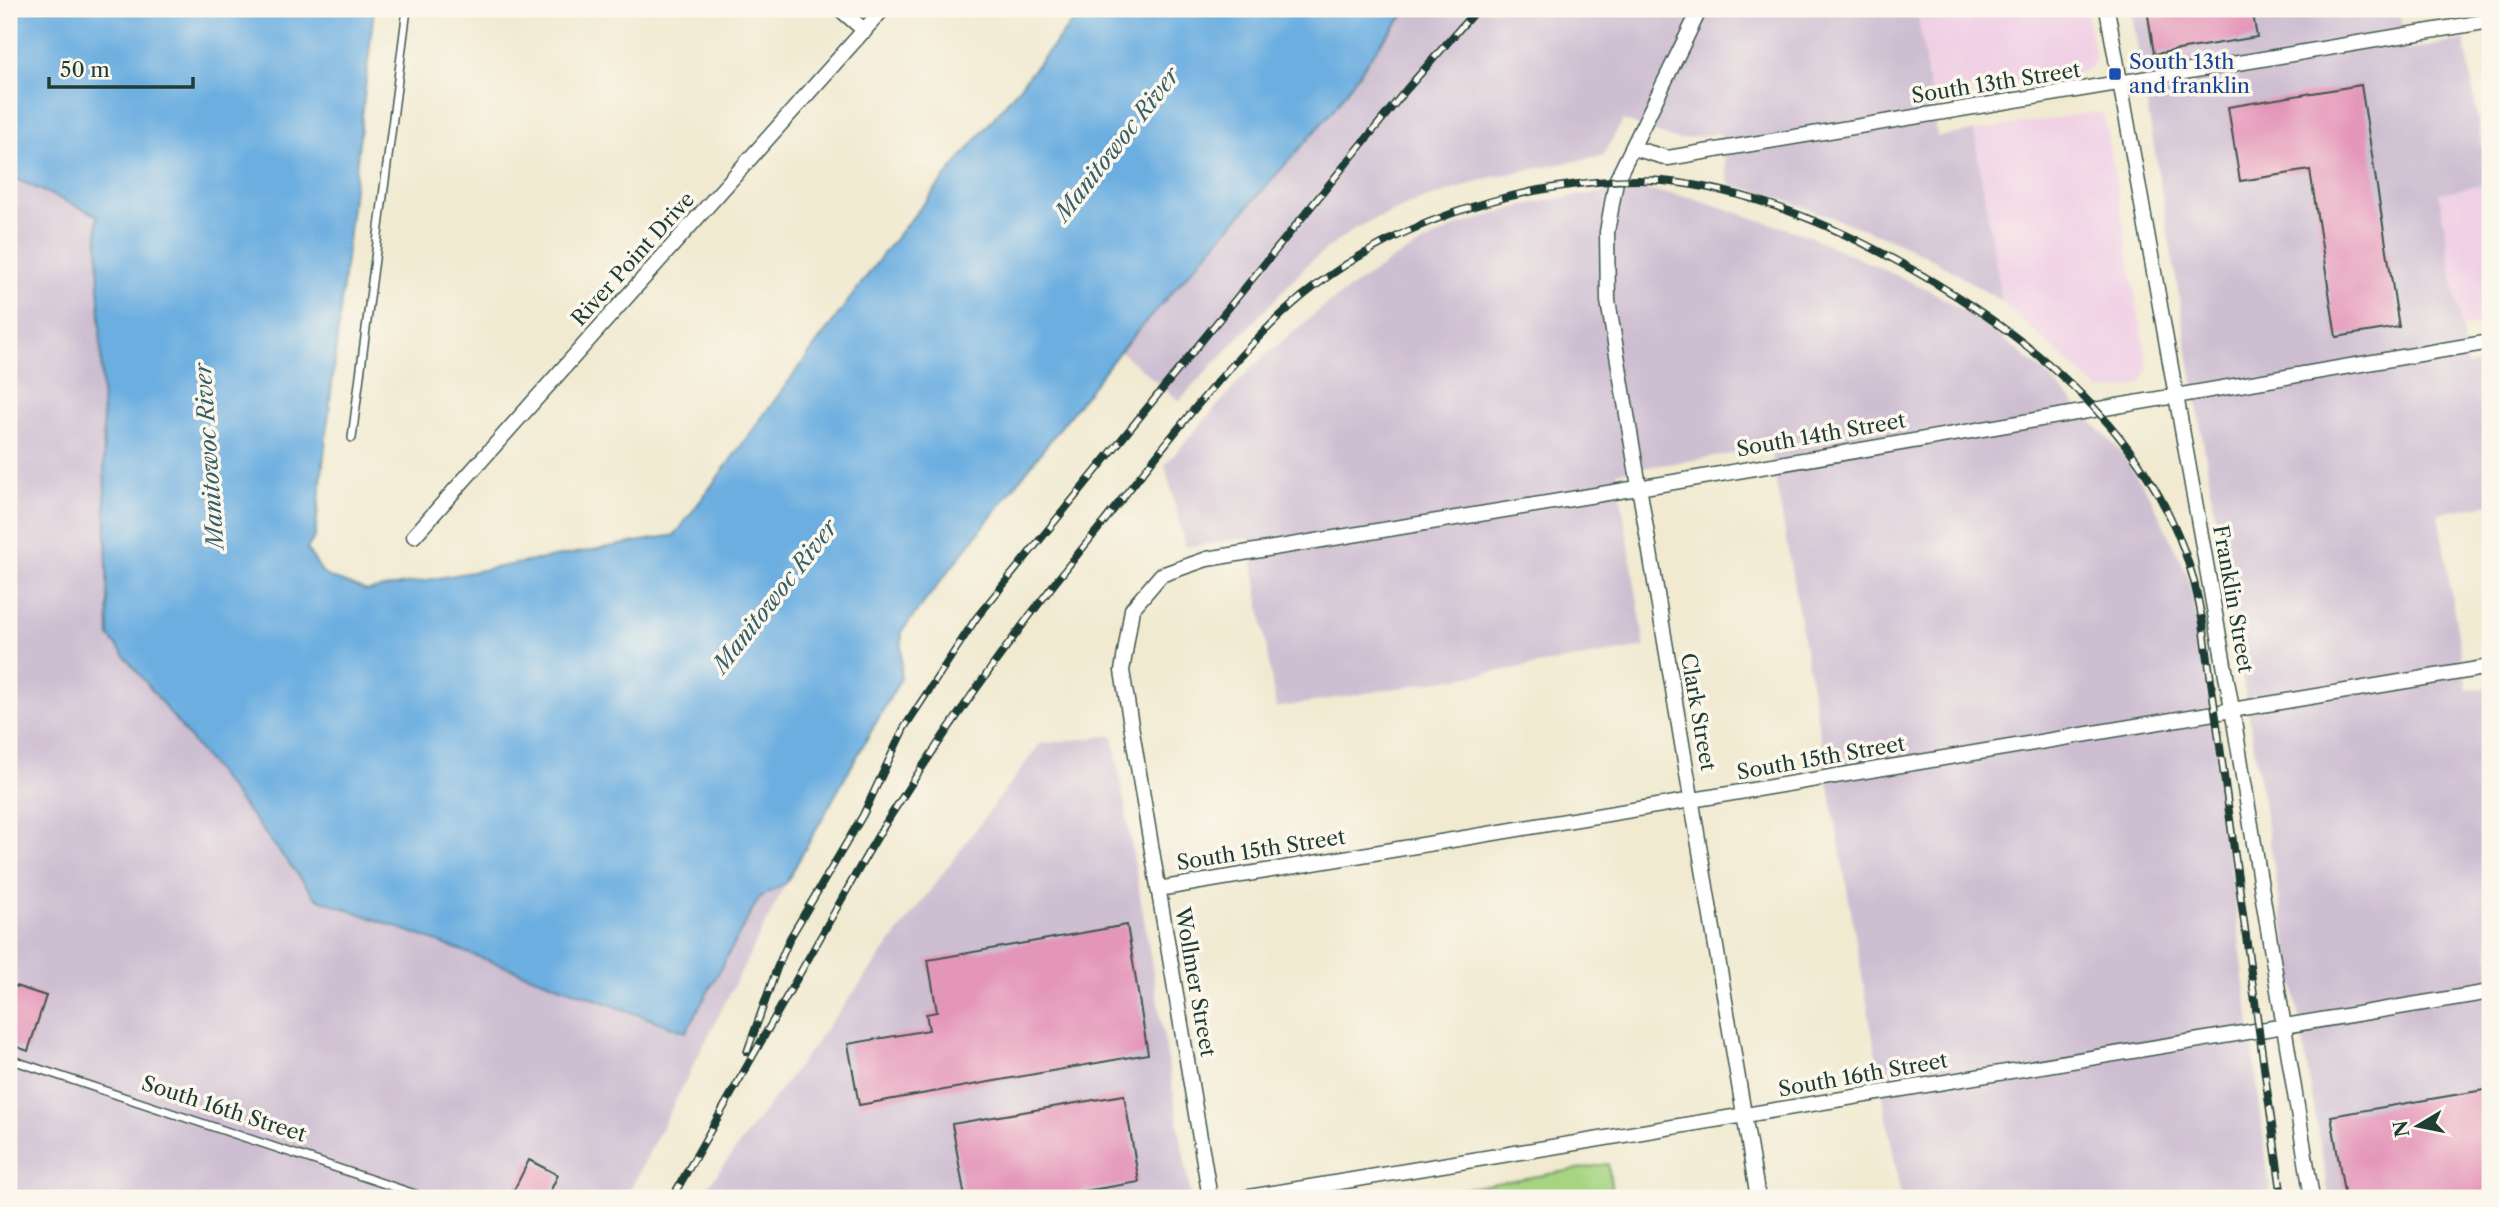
<svg xmlns="http://www.w3.org/2000/svg" width="2499" height="1207" viewBox="0 0 2499 1207" font-family="'Libre Caslon Text',serif">
<style>
.built{fill:#f0d0e5}
.industrial{fill:#cebed2}
.green{fill:#a6d481;stroke:#62885a;stroke-width:2}
.water{fill:#6caee0;stroke:#46768a;stroke-width:2}
.building{fill:#e496b9}
.lines{fill:none;stroke-linecap:round;stroke-linejoin:round}
.service-casing{stroke:#3e574c;stroke-width:10}
.minor-casing{stroke:#3e574c;stroke-width:17}
.service{stroke:#fff;stroke-width:7}
.minor{stroke:#fff;stroke-width:14}
.rail-casing{stroke:#1f3d34;stroke-width:8}
.rail{stroke:#fbf7ec;stroke-width:5;stroke-dasharray:16;stroke-linecap:butt}
.transit-dot{fill:#1a4fb4;stroke:#fbf7ec;stroke-width:2.5}
.labels{text-anchor:middle;stroke-width:7;stroke-linejoin:round;paint-order:stroke}
.transit-label{font-size:21px;fill:#164399;stroke:#fbf7ec;text-anchor:start}
.street-label{font-size:21px;fill:#1f3d34;stroke:#fbf7ec}
.water-label{font-size:23px;font-style:italic;fill:#365f68;stroke:#fbf7ec}
</style>
<rect width="100%" height="100%" fill="#fbf7ec"/>
<filter id="ink" filterUnits="userSpaceOnUse"><feTurbulence type="fractalNoise" baseFrequency=".0143" numOctaves="2"/><feDisplacementMap in="SourceGraphic" scale="14" xChannelSelector="R" yChannelSelector="G"/><feConvolveMatrix kernelMatrix="1 2 1 2 8 2 1 2 1" color-interpolation-filters="sRGB"/></filter>
<filter id="wash" filterUnits="userSpaceOnUse"><feTurbulence type="fractalNoise" baseFrequency=".00686" numOctaves="4" result="noise"/><feDisplacementMap in="SourceGraphic" scale="28" xChannelSelector="R" yChannelSelector="G"/><feGaussianBlur stdDeviation="1.57" result="paint"/><feColorMatrix in="noise" values="0 0 0 0 0 0 0 0 0 0 0 0 0 0 0 0 0 1.4 0 .05"/><feComposite in="paint" operator="in"/></filter>
<g filter="url(#wash)">
<rect width="100%" height="100%" fill="#f1ead1"/>
<path class="built" d="M1917,9H2086L2095,59L2092,67L2086,71L1931,96Z
M2095,112L2103,114L2106,125L2148,367L2142,382L2130,387L2100,391L2002,302L1974,131Z
M2490,135V323L2460,328L2439,193L2488,184L2481,136Z"/>
<path class="industrial" d="M1409,9H1917L1937,137L1974,131L2002,302L1936,261L1890,239L1774,196L1729,184L1719,133L1677,140L1623,120L1603,156L1492,177L1408,205L1354,229L1310,262L1179,401L1120,351L1331,113L1380,44Z
M2131,9H2399L2406,51L2465,40L2488,184L2439,193L2467,366L2490,363V504L2438,513L2467,690L2490,687V1198H2329Z
M9,176L97,215L109,636L686,1032L759,898L786,883L626,1198H9Z
M1637,189L1690,197L1809,236L1933,292L1994,331L2046,374L2120,451L2151,498L2188,576L2206,666L2271,1198H1901L1770,448L1617,472L1645,647L1276,708L1249,538L1185,547L1165,465L1253,366L1323,307L1393,259L1457,226L1524,205L1574,196Z
M1113,735L1191,1198H699L1040,744Z"/>
<path class="green" d="M1608,1164L1613,1198H1409L1607,1164Z"/>
<path class="water" d="M9,9H374L315,536L307,549L324,575L367,591L675,535L889,246L1083,9H1409L1380,44L1331,113L1120,351L902,631L901,678L786,883L759,898L686,1032L316,898L109,636L97,215L9,176Z"/>
<g id="blocks">
<path class="building" d="M2147,9H2252L2257,37L2154,54Z
M2361,85L2399,327L2336,337L2310,170L2240,181L2228,107Z
M1127,925L1148,1054L859,1105L848,1044L929,1030L926,1014L937,1012L928,960Z
M9,984L46,996L28,1051L9,1044Z
M2490,1089V1198H2345L2331,1116Z
M1124,1095L1139,1182L1043,1198H965L952,1124Z
M529,1160L558,1175L547,1198H510Z"/>
</g>
</g>
<g filter="url(#ink)">
<use href="#blocks" fill-opacity="0" stroke="#3e574c" stroke-width="2"/>
<g class="lines">
<defs>
<path id="service" d="M352,438L407,9
M9,1059L427,1198"/>
<path id="minor" d="M840,9L865,31
M1700,9L1616,181L1607,232L1608,301L1758,1198
M2107,9L2232,709L2312,1198
M1633,148L1668,158L2490,21
M414,536L883,9
M1158,889L2490,667
M1210,1198L1122,671L1132,609L1161,575L1207,559L1668,483L2490,342
M1243,1198L2490,992"/>
</defs>
<use href="#service" class="service-casing"/>
<use href="#minor" class="minor-casing"/>
<use href="#service" class="service"/>
<use href="#minor" class="minor"/>
<defs>
<path id="rail" d="M747,1052L777,968L790,938L863,815L904,728L977,617L1406,90L1477,9
M672,1198C720,1114 768,1029 816,945C840,903 863,859 889,818C953,718 1023,620 1099,528C1157,455 1214,379 1281,315C1366,235 1482,193 1596,182C1618,180 1641,179 1663,181C1745,189 1824,221 1895,260C2020,328 2147,427 2190,568C2196,586 2199,605 2203,623L2282,1198"/>
</defs>
<use href="#rail" class="rail-casing"/>
<use href="#rail" class="rail"/>
</g>
</g>
<rect class="transit-dot" x="2108" y="67" width="14" height="14" rx="3.5"/>
<g class="labels">
<g class="transit-label">
<text x="2129" y="69">South 13th<tspan x="2129" dy="24">and franklin</tspan></text>
</g>
<g class="street-label">
<text transform="translate(1996 83) rotate(-9)" y="7">South 13th Street</text>
<text transform="translate(633 259) rotate(-48)" y="7">River Point Drive</text>
<text transform="translate(1821 435) rotate(-10)" y="7">South 14th Street</text>
<text transform="translate(2233 599) rotate(80)" y="7">Franklin Street</text>
<text transform="translate(1698 712) rotate(80)" y="7">Clark Street</text>
<text transform="translate(1821 758) rotate(-10)" y="7">South 15th Street</text>
<text transform="translate(1261 850) rotate(-9)" y="7">South 15th Street</text>
<text transform="translate(1195 982) rotate(80)" y="7">Wollmer Street</text>
<text transform="translate(1863 1075) rotate(-10)" y="7">South 16th Street</text>
<text transform="translate(224 1109) rotate(18)" y="7">South 16th Street</text>
</g>
<g class="water-label">
<text transform="translate(1117 144) rotate(-52)" y="8">Manitowoc River</text>
<text transform="translate(209 456) rotate(-94)" y="8">Manitowoc River</text>
<text transform="translate(775 596) rotate(-52)" y="8">Manitowoc River</text>
</g>
</g>
<rect width="2499" height="1207" fill="none" stroke="#fbf7ec" stroke-width="35"/>
<g transform="translate(2418 1126) rotate(260)" stroke="#fbf7ec" stroke-width="5" paint-order="stroke">
<path d="M0-5L12 26L0 18L-12 26Z" fill="#1f3d34"/>
<text y="-10" font-size="19" font-weight="bold" text-anchor="middle" fill="#1f3d34">N</text>
</g>
<path d="M49 77v10h144v-10" fill="none" stroke="#1f3d34" stroke-width="3.5"/>
<text x="60" y="77" font-size="21" fill="#1f3d34" stroke="#fbf7ec" stroke-width="5" paint-order="stroke">50 m</text>
</svg>
